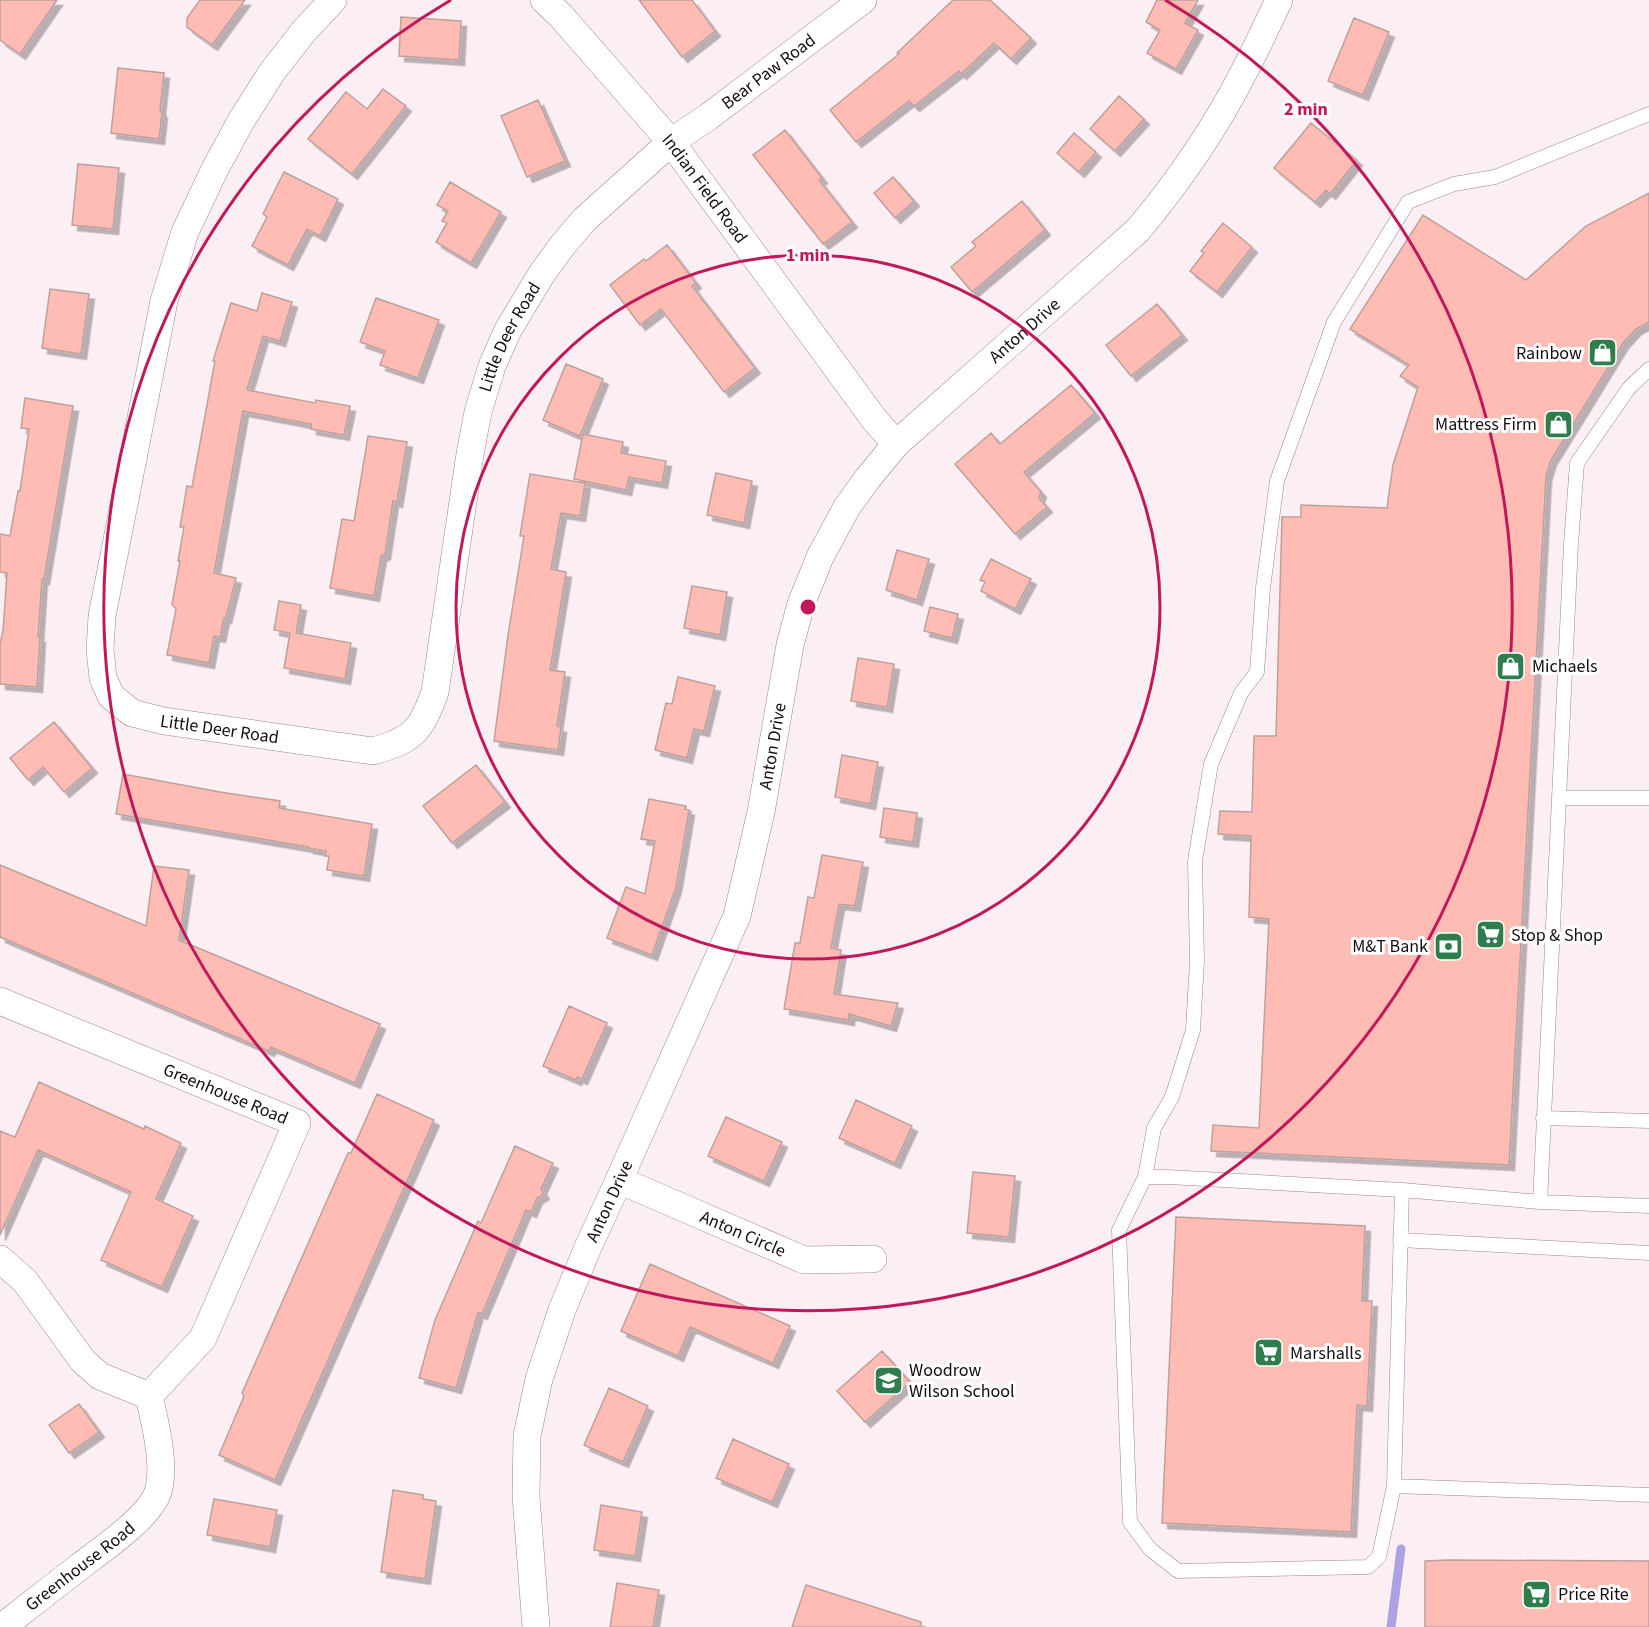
<svg xmlns="http://www.w3.org/2000/svg" width="1649" height="1627" viewBox="0 0 1649 1627" font-family="'Source Sans 3',sans-serif">
<style>
.lines{fill:none;stroke-linecap:round;stroke-linejoin:round}
.stream{stroke:#ada1e4;stroke-width:9}
.building{fill:#febcb4;stroke:#bea09c;stroke-width:1.5;filter:url(#shadow)}
.lane-casing{stroke:#9f838d;stroke-width:15}
.street-casing{stroke:#9f838d;stroke-width:28}
.lane{stroke:#fff;stroke-width:14}
.street{stroke:#fff;stroke-width:27}
.ring{fill:none;stroke:#c2185b;stroke-width:3}
.labels{text-anchor:middle;stroke-width:6;stroke-linejoin:round;paint-order:stroke}
.street-label{font-size:18px;fill:#180e12;stroke:#fff}
.poi-label{font-size:18px;fill:#180e12;stroke:#fff;text-anchor:start}
.centre{fill:#c2185b;stroke:#fff;stroke-width:3}
.ring-label{font-size:18px;text-anchor:middle;font-weight:bold;fill:#c2185b;stroke:#fff;stroke-width:6;stroke-linejoin:round;paint-order:stroke}
</style>
<defs>
<filter id="shadow"><feDropShadow dx="5.5" dy="5.5" stdDeviation="0" flood-color="#0004"/></filter>
</defs>
<rect width="100%" height="100%" fill="#fceff3"/>
<g class="lines">
<path class="stream" d="M1391,1627L1401,1549"/>
</g>
<path class="building" d="M0,0H57L20,54L0,40Z
M200,0H245L212,45L187,27V18Z
M639,0H692L715,31L682,57Z
M953,0H990L1031,38L1011,59L994,43L961,74L959,71L914,106L909,101L856,142L830,110L899,54L897,53Z
M1157,0H1198L1185,23L1198,30L1176,69L1147,53L1160,30L1146,22Z
M401,17L461,21L459,60L399,56Z
M1354,18L1389,32L1363,95L1328,81Z
M118,68L164,73L160,110L162,113L159,139L111,133Z
M383,89L406,106L352,174L308,139L346,92L367,109Z
M1119,96L1144,119L1115,151L1090,129Z
M538,100L565,161L527,177L501,116Z
M1311,123L1357,160L1330,194L1326,190L1315,202L1274,168Z
M785,130L822,178L819,180L852,222L823,244L753,155Z
M1074,133L1096,152L1079,172L1057,153Z
M78,164L119,168L113,229L72,225Z
M284,172L338,199L320,236L307,229L288,265L252,246L267,217L263,214Z
M893,177L914,201L895,218L874,193Z
M450,182L501,212L471,263L436,242L447,223L442,221L448,211L437,205Z
M1649,193V322L1636,329L1623,343L1551,460L1546,476L1509,1165L1211,1151L1213,1125L1259,1128L1269,919L1249,917L1251,836L1218,834L1220,811L1252,812L1254,736H1276L1282,517H1301V505L1387,508L1393,465L1418,387L1400,376L1409,365L1350,329L1423,215L1526,280L1586,226Z
M1022,201L1045,230L972,292L951,267L976,246L972,242Z
M1223,223L1252,247L1217,292L1190,271L1204,253L1201,251Z
M667,245L696,283L692,286L755,368L724,392L661,309L640,325L610,285L644,259L646,261Z
M50,289L89,294L81,354L42,348Z
M262,293L292,302L280,341L263,336L247,390L315,403L316,400L350,406L344,435L311,429V424L243,411L214,573L236,578L226,618H224L220,637L214,636L209,663L167,655L176,609L172,604L180,561H178L184,527H180L187,486L192,487L215,361H213L231,303L257,311Z
M376,298L439,320L418,378L380,365L385,351L360,342Z
M1157,304L1182,335L1131,376L1106,345Z
M566,364L603,379L580,436L543,420Z
M1071,385L1095,413L1024,472L1041,492L1039,498L1047,507L1015,534L955,464L991,433L1000,444Z
M25,398L73,406L44,579H42L38,637H40L37,687L0,684V644L3,631L7,573L0,572V534L10,536L18,491H20L29,429L21,428Z
M583,434L623,442L621,453L666,461L662,483L629,477L626,490L574,479Z
M368,436L407,442L397,502L393,501L385,554L381,556L374,596L330,588L342,519L354,521Z
M716,473L752,481L744,523L707,515Z
M530,474L585,483L580,516L561,513L551,569L566,572L550,670L565,672L557,726L561,727L558,750L494,741L508,635L524,536H520Z
M897,550L929,559L917,600L886,590Z
M991,559L1031,579L1015,609L981,591L985,582L980,580Z
M692,586L727,592L720,635L684,628Z
M279,601L301,605L296,633L351,643L345,679L284,668L290,633L274,630Z
M930,607L958,614L952,638L924,631Z
M858,658L894,664L887,707L851,701Z
M678,677L715,686L704,731L694,729L687,758L655,750L666,703L672,704Z
M54,722L92,768L64,792L43,767L28,780L10,758Z
M842,755L878,762L870,804L835,797Z
M476,765L505,802L452,843L423,806Z
M123,774L220,792L280,801L279,808L372,824L364,876L327,870L329,856H325L326,851L308,848V847L116,814Z
M649,799L686,806L685,809L689,810L676,887L652,955L607,938L626,887L645,894L655,841L641,839Z
M884,808L917,813L913,842L880,837Z
M822,855L863,862L855,906L839,904L831,948L841,950L834,994L898,1003L891,1026L849,1014V1020L784,1009L795,943H800L808,897L814,898Z
M0,865L146,926L154,866L189,870L179,940L380,1024L355,1083L271,1047L269,1051L0,937Z
M569,1006L607,1023L582,1079L577,1077L576,1080L543,1066Z
M39,1082L144,1129L145,1126L181,1143L156,1199L193,1216L162,1287L101,1260L131,1192L38,1150L0,1235V1131L15,1137Z
M377,1094L434,1120L275,1480L219,1455L244,1396L242,1393L348,1153H351Z
M856,1100L912,1126L895,1163L839,1138Z
M726,1117L782,1142L764,1181L708,1156Z
M515,1146L553,1163L541,1189L544,1194L537,1198L531,1212L526,1210L482,1314L478,1312L456,1388L419,1378L435,1320L478,1221L481,1223Z
M973,1172L1015,1176L1009,1237L967,1233Z
M1176,1217L1365,1226L1362,1301H1372L1367,1406L1357,1405L1351,1532L1162,1523Z
M650,1264L790,1326L773,1363L690,1327L678,1356L621,1331Z
M882,1351L910,1382L865,1422L837,1391Z
M609,1388L648,1406L623,1462L584,1445Z
M79,1404L99,1432L69,1453L49,1425Z
M733,1439L789,1464L772,1502L716,1478Z
M393,1490L423,1495V1499L436,1501L425,1579L381,1572Z
M214,1499L277,1510L270,1547L207,1535Z
M601,1505L642,1512L635,1556L594,1550Z
M1448,1560L1649,1561V1627H1425V1561Z
M617,1583L659,1590L653,1627H610Z
M806,1585L921,1622L920,1627H792Z"/>
<g class="lines">
<defs>
<path id="lane" d="M1559,798H1649
M1543,1118L1649,1121
M1145,1177L1154,1128L1172,1097L1193,1030L1197,961L1195,861L1211,764L1241,693L1257,672L1263,588L1277,481L1334,322L1408,202L1454,184L1495,177L1649,114
M1402,1190L1394,1486L1649,1495
M1540,1202L1571,544L1577,463L1629,388L1649,369
M1400,1240L1649,1253
M1394,1486L1379,1557L1368,1567L1178,1571L1150,1549L1130,1522L1119,1230L1145,1177H1168L1402,1190L1540,1202L1649,1206"/>
<g id="street">
<path id="s1" d="M333,0L304,31L272,72L241,121L215,169L185,232L164,301L102,616L100,649L103,678L111,696L132,713L164,721L373,751C413,740 421,731 435,692L470,454L478,412L492,366L508,330L541,275L562,246L584,220L671,142L708,117L863,0"/>
<path id="s2" d="M544,0L561,16L671,142L874,419L896,444"/>
<path id="s3" d="M0,1001L297,1123L203,1338L149,1396L100,1376L83,1361L25,1281L0,1259"/>
<path id="s4" d="M619,1180L804,1260L873,1259"/>
<path id="s5" d="M2,1627C28,1607 53,1587 79,1567C100,1551 150,1517 158,1492C166,1465 155,1423 149,1396"/>
<path id="s6" d="M536,1627L526,1496L527,1436L539,1379L562,1310L589,1245L619,1180L737,916L761,812L790,645L801,604L820,557L847,507L868,478L896,444L1138,230C1179,181 1216,127 1245,70C1257,47 1268,23 1279,0"/>
</g>
</defs>
<use href="#lane" class="lane-casing"/>
<use href="#street" class="street-casing"/>
<use href="#lane" class="lane"/>
<use href="#street" class="street"/>
</g>
<g class="ring">
<circle cx="808" cy="607" r="352"/>
<path d="M1165 0A704 704 0 1 1 451 0"/>
</g>
<defs>
<symbol id="shop-square" viewBox="-11 -11 22 22"><rect x="-9" y="-9" width="18" height="18" rx="4" fill="#2f7d4d" stroke="#fff"/><path d="M-5-2.5h2.3a2.7 3.5 0 0 1 5.4 0H5L5.5 6h-11ZM-1.5-2.5h3a1.5 2.3 0 0 0-3 0Z" fill="#fff"/></symbol>
<symbol id="supermarket-square" viewBox="-11 -11 22 22"><rect x="-9" y="-9" width="18" height="18" rx="4" fill="#2f7d4d" stroke="#fff"/><path d="M-6-5.5h2.5l.6 2H6L4.5 2H-2.5L-4.4-4H-6ZM-1.5 3.2a1.3 1.3 0 1 0 .1 0ZM3 3.2a1.3 1.3 0 1 0 .1 0Z" fill="#fff"/></symbol>
<symbol id="bank-square" viewBox="-11 -11 22 22"><rect x="-9" y="-9" width="18" height="18" rx="4" fill="#2f7d4d" stroke="#fff"/><path d="M-6-4H6V4H-6ZM0-2.3a2.3 2.3 0 1 0 0 4.6a2.3 2.3 0 1 0 0-4.6Z" fill="#fff"/></symbol>
<symbol id="school-square" viewBox="-11 -11 22 22"><rect x="-9" y="-9" width="18" height="18" rx="4" fill="#2f7d4d" stroke="#fff"/><path d="M0-5L7-2L0 1L-7-2ZM-4 1L0 2.5L4 1V4Q0 6-4 4Z" fill="#fff"/></symbol>
</defs>
<g fill-rule="evenodd">
<use href="#shop-square" x="1586" y="336" width="33" height="33"/>
<use href="#shop-square" x="1542" y="408" width="33" height="33"/>
<use href="#shop-square" x="1494" y="650" width="33" height="33"/>
<use href="#supermarket-square" x="1474" y="918" width="33" height="33"/>
<use href="#bank-square" x="1432" y="930" width="33" height="33"/>
<use href="#supermarket-square" x="1252" y="1336" width="33" height="33"/>
<use href="#school-square" x="872" y="1364" width="33" height="33"/>
<use href="#supermarket-square" x="1520" y="1578" width="33" height="33"/>
</g>
<g class="labels">
<g class="street-label">
<text dy="6" stroke="none"><textPath href="#s1" startOffset="1856">Bear Paw Road</textPath></text>
<text dy="6" stroke="none"><textPath href="#s2" startOffset="248">Indian Field Road</textPath></text>
<text dy="6" stroke="none"><textPath href="#s6" startOffset="1431">Anton Drive</textPath></text>
<text dy="6" stroke="none"><textPath href="#s1" startOffset="1479">Little Deer Road</textPath></text>
<text dy="6" stroke="none"><textPath href="#s1" startOffset="868">Little Deer Road</textPath></text>
<text dy="6" stroke="none"><textPath href="#s6" startOffset="927">Anton Drive</textPath></text>
<text dy="6" stroke="none"><textPath href="#s3" startOffset="244">Greenhouse Road</textPath></text>
<text dy="6" stroke="none"><textPath href="#s6" startOffset="441">Anton Drive</textPath></text>
<text dy="6" stroke="none"><textPath href="#s4" startOffset="135">Anton Circle</textPath></text>
<text dy="6" stroke="none"><textPath href="#s5" startOffset="99">Greenhouse Road</textPath></text>
</g>
<g class="poi-label">
<text x="1582" y="359" text-anchor="end">Rainbow</text>
<text x="1537" y="430" text-anchor="end">Mattress Firm</text>
<text x="1532" y="672">Michaels</text>
<text x="1511" y="941">Stop &amp; Shop</text>
<text x="1428" y="952" text-anchor="end">M&amp;T Bank</text>
<text x="1290" y="1359">Marshalls</text>
<text x="909" y="1376">Woodrow<tspan x="909" dy="21">Wilson School</tspan></text>
<text x="1558" y="1600">Price Rite</text>
</g>
</g>
<circle cx="808" cy="607" r="9" class="centre"/>
<g class="ring-label">
<text x="1306" y="115">2 min</text>
<text x="808" y="261">1 min</text>
</g>
</svg>
